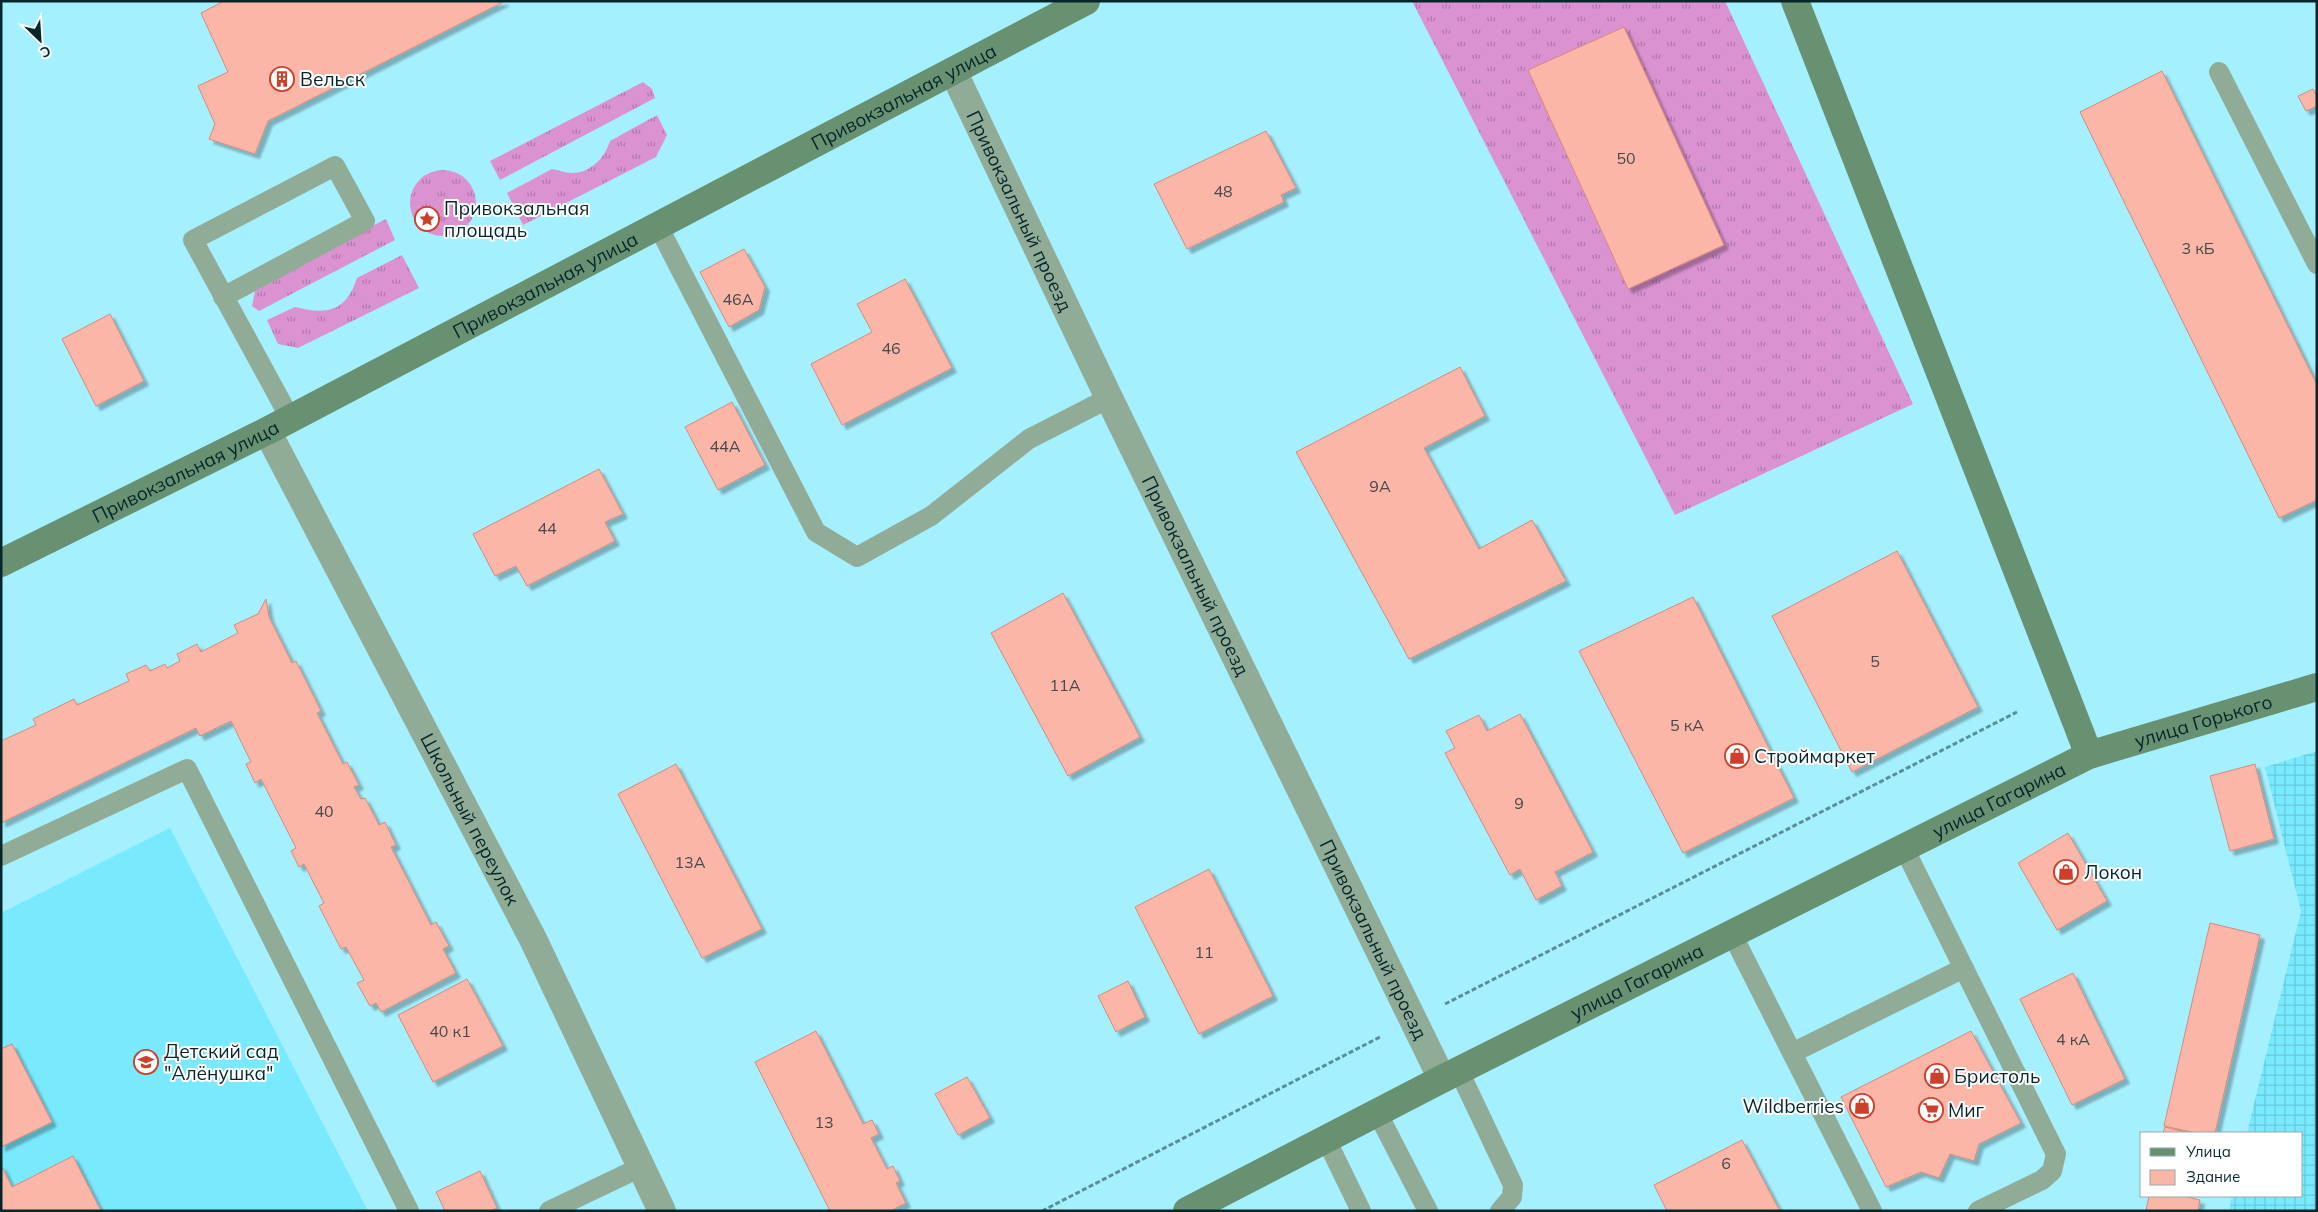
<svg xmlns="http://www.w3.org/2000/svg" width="2318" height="1212" viewBox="0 0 2318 1212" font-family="Mulish,sans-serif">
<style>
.built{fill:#79e9fe}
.industrial{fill:url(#industrial-grid)}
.grass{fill:url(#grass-tufts)}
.building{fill:#fcb6a8;stroke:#d68a7b;filter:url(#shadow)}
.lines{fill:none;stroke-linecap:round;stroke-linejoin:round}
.path{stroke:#588f99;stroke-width:3;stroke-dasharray:5 2.5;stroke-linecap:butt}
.lane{stroke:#91ac96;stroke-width:20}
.street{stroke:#91ac96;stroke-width:28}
.secondary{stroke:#689172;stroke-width:28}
.labels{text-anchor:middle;stroke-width:4;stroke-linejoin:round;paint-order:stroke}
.number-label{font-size:16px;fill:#434a4a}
.poi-label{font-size:19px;fill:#05262b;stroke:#fff;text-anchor:start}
.street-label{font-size:19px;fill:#05262b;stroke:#fff}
</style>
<defs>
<pattern id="industrial-grid" width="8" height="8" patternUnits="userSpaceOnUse" patternTransform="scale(1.25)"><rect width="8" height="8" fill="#79e9fe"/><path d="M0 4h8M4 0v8" fill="none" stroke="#67c8da"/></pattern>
<pattern id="grass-tufts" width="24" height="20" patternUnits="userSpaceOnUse" patternTransform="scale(1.25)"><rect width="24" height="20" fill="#db92d1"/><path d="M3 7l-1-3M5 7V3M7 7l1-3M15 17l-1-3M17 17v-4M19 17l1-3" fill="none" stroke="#b077aa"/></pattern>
<filter id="shadow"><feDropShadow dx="4.5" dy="4.5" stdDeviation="1" flood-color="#0004"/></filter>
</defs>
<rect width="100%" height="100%" fill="#a5f0ff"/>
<path class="built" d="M170,828L368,1211H1V913Z"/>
<path class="industrial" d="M2317,751V1211H2229L2232,1196H2302V1133H2247L2301,911L2265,767Z"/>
<path class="grass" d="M1412,1H1725L1913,404L1675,515Z
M643,82L652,89L655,98L500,180L490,161Z
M657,115L667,135L656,157L523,225L507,193L552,169C558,170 566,173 572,173C591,173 605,157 610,141Z
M410 203a33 33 0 1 1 66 0a33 33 0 1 1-66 0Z
M386,219L395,240L259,311L252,306L256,286Z
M402,255L419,288L298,348L278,344L267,320L295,307C327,315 346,312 357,278Z"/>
<path class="building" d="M224,1H505L268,121L255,154L209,139L215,124L198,86L228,72L201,13Z
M1624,27L1724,245L1628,289L1528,70Z
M2162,71L2317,385V500L2279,518L2080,112Z
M2313,89L2317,97V106L2306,111L2298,96Z
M1266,131L1296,188L1281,195L1284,202L1187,249L1154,184Z
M744,249L765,287L759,310L729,327L700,272Z
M905,279L952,368L842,425L811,364L872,332L857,304Z
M110,314L144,381L96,406L62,339Z
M1460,367L1485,416L1424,448L1479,549L1532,520L1566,581L1409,659L1296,452Z
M732,402L765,465L718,490L685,427Z
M599,469L623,514L605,522L615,541L527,586L516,566L495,576L473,534Z
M1897,551L1978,707L1852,772L1772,616Z
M1063,593L1140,737L1068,776L991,633Z
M1693,597L1794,798L1683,853L1579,651Z
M266,599L269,617L292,663L296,661L321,711L317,713L343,764L347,762L359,785L354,787L361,799L365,798L379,825L385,822L396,845L391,847L431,925L436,922L449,946L443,949L456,973L381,1012L376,1003L370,1006L357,983L364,980L346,947L341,949L319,906L324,903L304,864L299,867L291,851L296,848L261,779L255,783L246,764L251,762L231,721L200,736L196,728L1,823V741L36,725L33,719L74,699L77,705L129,681L126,674L146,665L150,671L165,664L167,668L180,661L177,654L197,644L201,652L238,633L234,625L258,614Z
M1520,714L1593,852L1555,872L1562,886L1536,900L1520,869L1510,875L1445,753L1455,748L1446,731L1479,715L1487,731Z
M676,764L762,929L702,958L618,794Z
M2255,764L2274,839L2230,851L2210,776Z
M2068,833L2107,901L2057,930L2018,863Z
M1209,869L1273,996L1199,1034L1135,907Z
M2210,923L2260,935L2215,1133H2196L2164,1126Z
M2073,973L2125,1079L2072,1105L2020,999Z
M467,979L503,1046L433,1082L398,1015Z
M1128,981L1145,1017L1116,1032L1098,996Z
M816,1031L863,1124L872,1120L879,1134L871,1138L887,1169L893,1166L900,1181L896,1183L906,1203L890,1211H830L755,1062Z
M1971,1031L2021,1123L1979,1144L1974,1161L1950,1154L1939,1178L1921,1172L1886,1187L1841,1097Z
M12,1044L52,1122L1,1147V1049Z
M967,1077L990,1118L958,1135L935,1094Z
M2165,1127L2189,1133H2163Z
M1742,1140L1780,1211H1667L1654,1185Z
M73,1156L101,1211H1V1165L12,1187Z
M480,1171L497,1208L491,1211H445L436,1192Z
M2149,1196H2183L2200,1200L2198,1211H2146Z"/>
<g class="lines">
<path class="path" d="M1445,1004L2017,712
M1042,1211L1382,1036"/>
<path class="lane" d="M2219,72L2317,264
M657,224L816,532L857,557L931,516L1029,439L1109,398
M223,297L365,221L335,166L193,240L290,418
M1904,848L2056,1154L2052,1171L2042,1180L1978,1211
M1,856L187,769L409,1211
M1732,934L1872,1211
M1792,1053L1964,968
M1459,1071L1513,1185L1512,1197L1500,1211
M1377,1112L1428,1211
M1326,1139L1361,1211
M549,1211L641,1167"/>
<g class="street">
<path id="s1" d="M953,71L1109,398L1442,1079"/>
<path id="s2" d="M267,431L533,939L662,1211"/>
</g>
<g class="secondary">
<path d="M1795,1L2089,755"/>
<path id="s3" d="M1,563L267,431L1086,1"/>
<path id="s4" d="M1187,1211L1442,1079L2089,755L2317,687"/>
</g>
</g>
<defs>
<symbol id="building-ring" viewBox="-11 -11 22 22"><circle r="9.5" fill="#fff" stroke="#cc402b" stroke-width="1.5"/><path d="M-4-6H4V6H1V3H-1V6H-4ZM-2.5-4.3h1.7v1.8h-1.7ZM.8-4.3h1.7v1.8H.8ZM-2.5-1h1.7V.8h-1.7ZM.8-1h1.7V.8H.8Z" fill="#cc402b"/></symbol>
<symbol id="sight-ring" viewBox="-11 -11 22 22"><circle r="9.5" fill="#fff" stroke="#cc402b" stroke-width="1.5"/><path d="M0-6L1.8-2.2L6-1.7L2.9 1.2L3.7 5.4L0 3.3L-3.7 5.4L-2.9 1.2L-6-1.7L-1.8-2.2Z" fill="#cc402b"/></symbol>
<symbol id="shop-ring" viewBox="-11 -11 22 22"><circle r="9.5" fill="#fff" stroke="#cc402b" stroke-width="1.5"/><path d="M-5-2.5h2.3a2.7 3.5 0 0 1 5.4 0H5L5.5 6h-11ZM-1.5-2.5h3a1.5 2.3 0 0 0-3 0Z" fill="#cc402b"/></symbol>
<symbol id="school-ring" viewBox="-11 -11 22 22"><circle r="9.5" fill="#fff" stroke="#cc402b" stroke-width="1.5"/><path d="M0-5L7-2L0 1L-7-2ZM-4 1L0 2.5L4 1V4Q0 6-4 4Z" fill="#cc402b"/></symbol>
<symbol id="supermarket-ring" viewBox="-11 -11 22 22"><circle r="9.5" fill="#fff" stroke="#cc402b" stroke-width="1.5"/><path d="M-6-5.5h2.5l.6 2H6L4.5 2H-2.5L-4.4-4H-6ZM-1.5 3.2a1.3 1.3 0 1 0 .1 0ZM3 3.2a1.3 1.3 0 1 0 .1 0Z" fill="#cc402b"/></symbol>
</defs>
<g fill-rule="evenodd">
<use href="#building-ring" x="268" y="65" width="28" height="28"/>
<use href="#sight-ring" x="413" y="205" width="28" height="28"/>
<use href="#shop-ring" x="1723" y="742" width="28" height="28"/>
<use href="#shop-ring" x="2052" y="858" width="28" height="28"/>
<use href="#school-ring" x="132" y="1048" width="28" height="28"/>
<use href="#shop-ring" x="1923" y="1062" width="28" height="28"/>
<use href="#shop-ring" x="1848" y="1092" width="28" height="28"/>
<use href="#supermarket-ring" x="1917" y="1096" width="28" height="28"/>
</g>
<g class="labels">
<g class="number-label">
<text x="1626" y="164">50</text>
<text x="1223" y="197">48</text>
<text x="2198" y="254">3 кБ</text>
<text x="738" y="305">46А</text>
<text x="891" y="354">46</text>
<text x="725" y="452">44А</text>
<text x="1380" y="492">9А</text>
<text x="547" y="534">44</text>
<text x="1875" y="667">5</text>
<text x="1065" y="691">11А</text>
<text x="1687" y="731">5 кА</text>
<text x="1519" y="809">9</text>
<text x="324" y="817">40</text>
<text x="690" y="868">13А</text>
<text x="1204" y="958">11</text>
<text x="450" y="1037">40 к1</text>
<text x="2073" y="1045">4 кА</text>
<text x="824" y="1128">13</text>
<text x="1726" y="1169">6</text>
</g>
<g class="poi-label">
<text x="300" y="86">Вельск</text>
<text x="444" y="215">Привокзальная<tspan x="444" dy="22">площадь</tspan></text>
<text x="1754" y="763">Строймаркет</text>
<text x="2084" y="879">Локон</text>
<text x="164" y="1058">Детский сад<tspan x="164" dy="22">"Алёнушка"</tspan></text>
<text x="1954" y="1083">Бристоль</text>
<text x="1844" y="1113" text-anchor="end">Wildberries</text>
<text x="1948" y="1117">Миг</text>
</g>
<g class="street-label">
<text dy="7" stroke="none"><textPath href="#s3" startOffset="1016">Привокзальная улица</textPath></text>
<text dy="7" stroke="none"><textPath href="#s1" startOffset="155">Привокзальный проезд</textPath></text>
<text dy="7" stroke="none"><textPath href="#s3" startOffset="611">Привокзальная улица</textPath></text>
<text dy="7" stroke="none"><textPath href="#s3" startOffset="206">Привокзальная улица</textPath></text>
<text dy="7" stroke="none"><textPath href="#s1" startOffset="560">Привокзальный проезд</textPath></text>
<text dy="7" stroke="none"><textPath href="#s4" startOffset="1130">улица Горького</textPath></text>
<text dy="7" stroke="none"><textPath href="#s4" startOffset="910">улица Гагарина</textPath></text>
<text dy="7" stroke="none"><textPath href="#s2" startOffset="438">Школьный переулок</textPath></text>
<text dy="7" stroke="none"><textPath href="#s1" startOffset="965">Привокзальный проезд</textPath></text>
<text dy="7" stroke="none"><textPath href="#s4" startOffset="505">улица Гагарина</textPath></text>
</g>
</g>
<rect width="2318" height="1212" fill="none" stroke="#05262b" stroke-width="5"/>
<rect x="2140" y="1132" width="162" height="65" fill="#ffffff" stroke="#9ba8aa"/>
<rect x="2150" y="1148" width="25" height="8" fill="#689172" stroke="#9ba8aa"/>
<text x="2186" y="1157" font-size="15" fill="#05262b">Улица</text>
<rect x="2150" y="1170" width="25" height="15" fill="#fcb6a8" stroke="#9ba8aa"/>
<text x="2186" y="1182" font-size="15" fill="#05262b">Здание</text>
<g transform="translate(40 40) rotate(155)" stroke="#ffffff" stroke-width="4" paint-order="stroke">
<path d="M0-4L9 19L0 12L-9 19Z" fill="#05262b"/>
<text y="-8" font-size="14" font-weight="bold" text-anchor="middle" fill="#05262b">С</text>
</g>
</svg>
